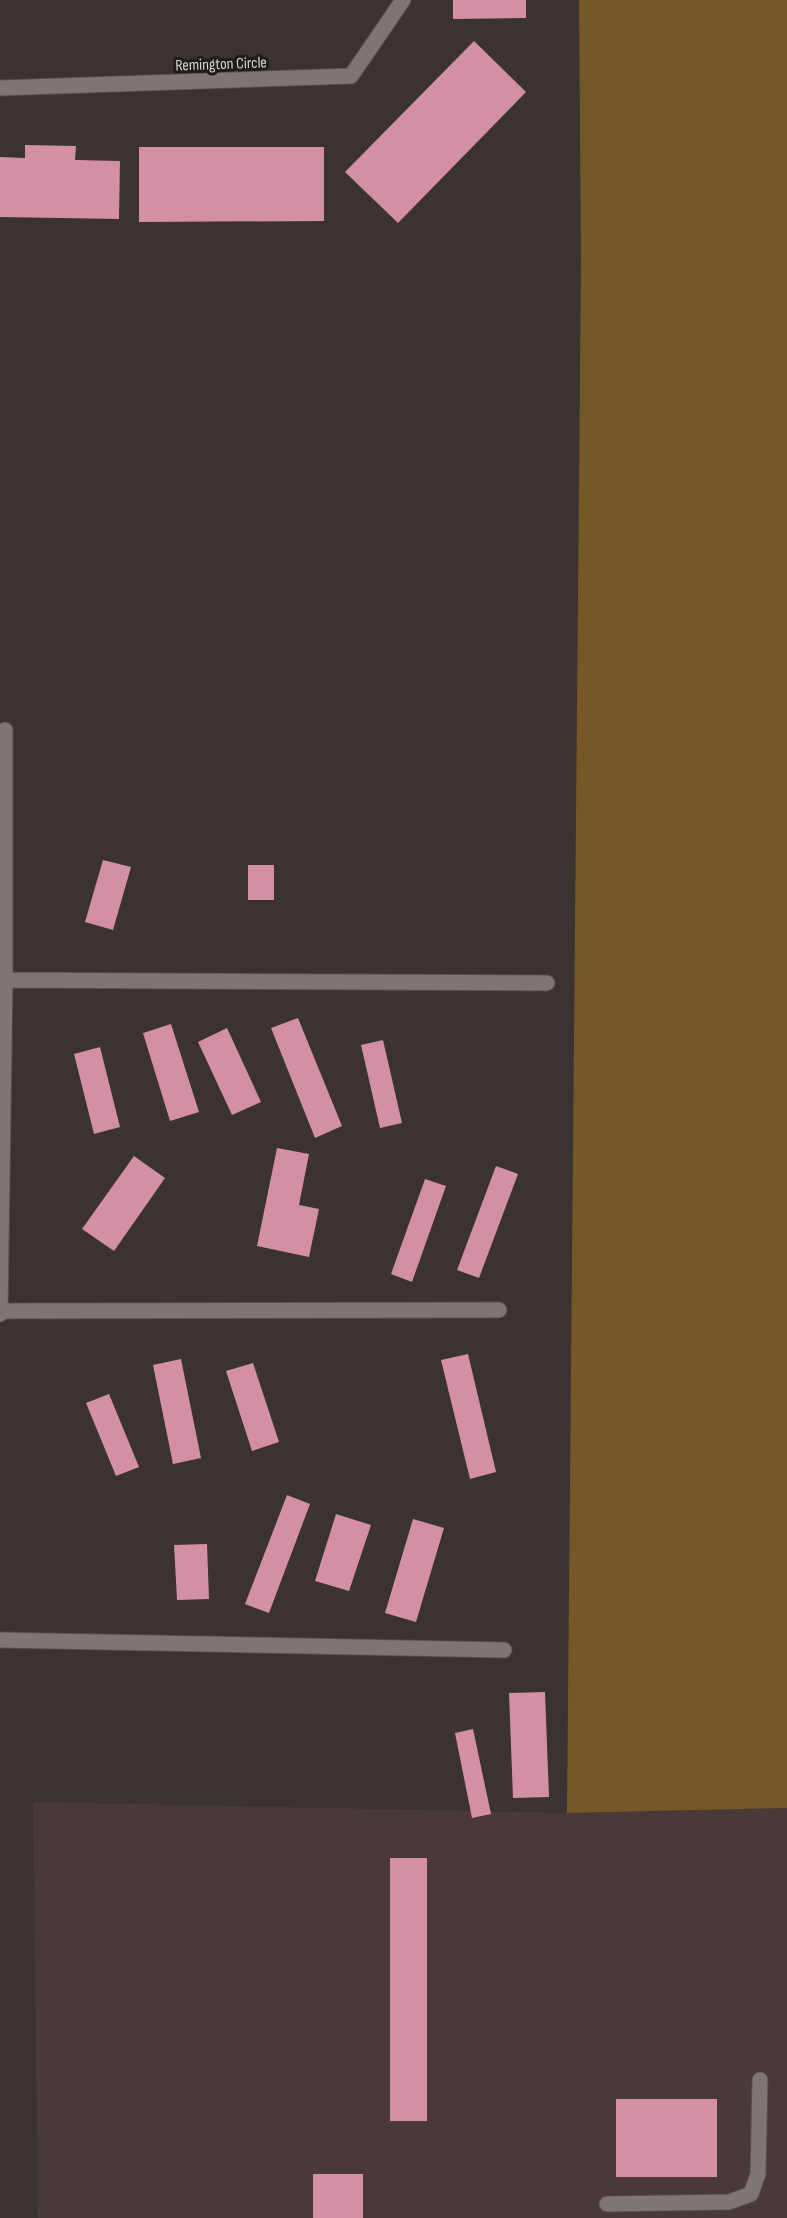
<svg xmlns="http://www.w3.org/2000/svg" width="787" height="2218" viewBox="0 0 787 2218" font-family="'Sofia Sans Condensed',sans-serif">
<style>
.built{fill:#493938}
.green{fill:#755825}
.building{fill:#d38fa4}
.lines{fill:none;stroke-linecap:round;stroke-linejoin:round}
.minor-casing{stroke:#564f4e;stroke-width:17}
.minor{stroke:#7f7674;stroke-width:15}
.labels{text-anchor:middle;stroke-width:6;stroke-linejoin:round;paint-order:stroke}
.street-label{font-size:16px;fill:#dbd6d5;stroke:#201c1b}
</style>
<rect width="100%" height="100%" fill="#3b3332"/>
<path class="built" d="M33,1802L567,1813L787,1808V2218H38Z"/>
<path class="green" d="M579,0H787V1808L567,1813L581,263Z"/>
<path class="building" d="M453,0H526V18L453,19Z
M474,41L526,92L398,223L345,172Z
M25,145L76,146L75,160L120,161L119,219L0,217V157L25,158Z
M139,147H324V221L139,222Z
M103,860L131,867L113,930L85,922Z
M248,865H274V900H248Z
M298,1018L342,1126L315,1138L271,1028Z
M171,1024L199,1112L170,1121L143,1033Z
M227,1028L261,1102L232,1115L198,1042Z
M383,1040L402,1123L380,1128L361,1045Z
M100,1047L120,1127L94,1134L74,1054Z
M277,1148L309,1154L299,1205L319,1209L309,1257L257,1246Z
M134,1156L165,1178L114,1251L82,1229Z
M496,1166L518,1174L479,1278L457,1270Z
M425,1179L446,1186L412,1282L391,1274Z
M468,1354L496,1472L470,1479L441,1360Z
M181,1359L201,1458L173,1464L153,1365Z
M253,1363L279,1442L252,1451L226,1371Z
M109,1394L139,1467L116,1476L86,1403Z
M287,1495L310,1504L269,1613L245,1604Z
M336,1514L371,1525L349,1591L315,1581Z
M413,1519L444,1528L416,1622L385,1613Z
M207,1544L209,1599L177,1600L174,1545Z
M545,1692L549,1797L513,1798L509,1693Z
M473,1729L491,1814L472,1818L455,1733Z
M390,1858H427V2121H390Z
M616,2099H717V2177H616Z
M313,2174H363V2218H313Z"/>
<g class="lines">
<defs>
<path id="minor" d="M0,88L351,76L403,0
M5,980L547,983
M0,1311L499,1310
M0,1314L5,980V730
M0,1640L504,1650
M607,2204L729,2202L751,2194L758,2174L760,2080"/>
</defs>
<use href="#minor" class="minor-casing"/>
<use href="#minor" class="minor"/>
</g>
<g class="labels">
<g class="street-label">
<text transform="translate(221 63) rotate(-2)" y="6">Remington Circle</text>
</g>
</g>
</svg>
